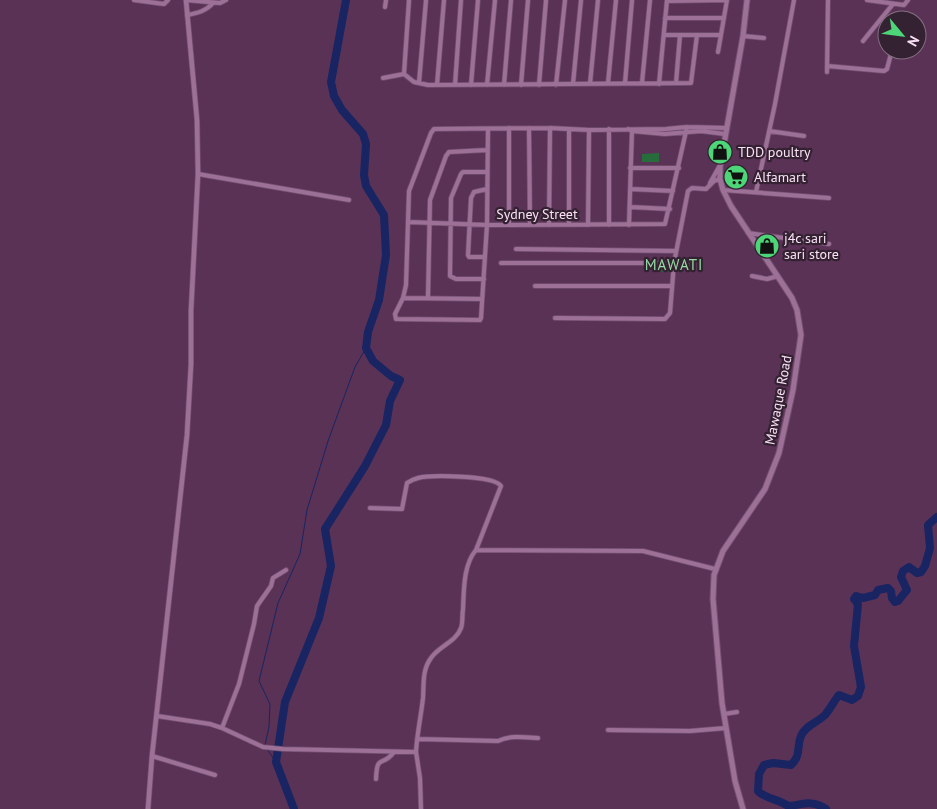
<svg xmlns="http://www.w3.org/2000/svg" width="937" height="809" viewBox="0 0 937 809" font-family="'PT Sans',sans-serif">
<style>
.green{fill:#276c3b}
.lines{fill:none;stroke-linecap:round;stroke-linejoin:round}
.stream{stroke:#192463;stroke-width:1}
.river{stroke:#192463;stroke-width:8}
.minor-casing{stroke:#73506f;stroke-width:5.5}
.tertiary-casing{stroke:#73506f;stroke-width:6}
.secondary-casing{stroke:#73506f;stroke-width:7}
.minor{stroke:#9c7097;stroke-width:4}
.tertiary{stroke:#9c7097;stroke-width:4.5}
.secondary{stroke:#9c7097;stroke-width:5}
.labels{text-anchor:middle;stroke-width:4.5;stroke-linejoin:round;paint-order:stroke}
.poi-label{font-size:14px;fill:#fae1f6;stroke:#342232;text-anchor:start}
.street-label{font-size:14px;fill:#fae1f6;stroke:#342232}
.neighbourhood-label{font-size:15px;letter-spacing:1px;fill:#96d8a3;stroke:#342232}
</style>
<rect width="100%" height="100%" fill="#5a3256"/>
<path class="green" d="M659,153V162H642V154Z
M653,264H672V272L653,271Z"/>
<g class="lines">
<path class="stream" d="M265,745L269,727L270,704L259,681L278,603L300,554L307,510L328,441L355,367L366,348
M267,749L276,762"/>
<path class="river" d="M294,809L276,762L285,702L319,618L331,566L325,529L365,466L386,425L390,401L400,380L391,376L373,361L366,348L368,332L379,300L386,255L384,215L366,186L364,175L366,144L363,134L342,110L334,96L331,82L346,0
M826,809C812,799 802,805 788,806C779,799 765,799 758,791L759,774L764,765L773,763L791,765C802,754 796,748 801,736C805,726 818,722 825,715C830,709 834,701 839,695L852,700L858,696L861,687L854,646L858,604L854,599L856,596L863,598L875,595L878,590L888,588L891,591L892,598L895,602L898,601L907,590L901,577L903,571L909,567L917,573L921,572L925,566L930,548L928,525L937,517"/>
<defs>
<path id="minor" d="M134,0L164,4L168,0
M186,0L220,3L226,0
M409,0L404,74L414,82L428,85L691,83L697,35
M867,0L904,5L908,0
M667,1L727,0
M385,7L386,0
M187,15C198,13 206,11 213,3
M665,18H724
M664,35H721
M743,36L764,38
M863,41L893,4
M718,52L727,0
M827,66L884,71L887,69L892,50
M827,72L828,0
M383,78L404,74
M419,83L426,0
M608,83L616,0
M625,83L632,0
M642,83L650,0
M676,83L680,35
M573,84L581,0
M590,84L598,0
M659,84L667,0
M437,85L444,0
M455,85L461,0
M471,85L478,0
M487,85L495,0
M504,85L511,0
M521,85L528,0
M539,85L546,0
M556,85L565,0
M529,128L530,224
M488,129L487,225L481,318L480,320L396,319L395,314L403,298L406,285L409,191L431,133L434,129L550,128L589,130L666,129L687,127L726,128
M609,129V225
M628,129L632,131L665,134L701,131L725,134
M769,131L804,136
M630,168H679
M198,174L349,200
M710,183L719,167
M630,189L673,191
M723,190L829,198
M756,192L775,104L794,0
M630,207L670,209
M408,222L487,225L665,224L687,127
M569,224V129
M509,225V128
M549,225L550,128
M588,225L589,130
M629,225L632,130
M748,233L829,244
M516,249L676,251
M485,257H469L468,255L471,198L474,192L487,189
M501,263H674L688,191L692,188L706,189L714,181L720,179
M752,276L767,279L778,276
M484,279H456L450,276L451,198L461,174L463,172H487
M535,286H672
M428,297L430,200L446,156L449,152L487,150
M403,298L482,299
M555,318L665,319L670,313L674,263
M476,550L643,551L715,569
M724,714L737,712
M157,716L210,724L222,728L263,747L283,749L416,752C417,734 421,716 423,698C424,684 422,670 431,658C439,646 456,642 461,628C463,623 462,615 463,609C464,591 463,565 476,550L501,486C494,475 430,475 418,478C414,479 410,481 407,483L402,509L370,508
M222,728L239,684L254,624L257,606L271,586L273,578L286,570
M608,730L690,731L726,728
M417,739L498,741C510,735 524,737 538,738
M416,752L420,778L421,809
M152,756L215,775
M376,779C377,753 382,768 394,752"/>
<path id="tertiary" d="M148,809L152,756L187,435L191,364V311L198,174L197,120L186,0"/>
<path id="secondary" d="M743,809L735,781L722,703L713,599L714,575L723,551L765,489L779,453L793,390L801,335L797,310L792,298L731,206L723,190L720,179V167L743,36L747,0"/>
</defs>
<use href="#minor" class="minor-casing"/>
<use href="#tertiary" class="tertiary-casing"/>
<use href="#secondary" class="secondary-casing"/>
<use href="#minor" class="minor"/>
<use href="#tertiary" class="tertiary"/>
<use href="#secondary" class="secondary"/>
</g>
<defs>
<symbol id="shop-disc" viewBox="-11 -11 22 22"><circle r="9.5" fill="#4cd677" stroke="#342232"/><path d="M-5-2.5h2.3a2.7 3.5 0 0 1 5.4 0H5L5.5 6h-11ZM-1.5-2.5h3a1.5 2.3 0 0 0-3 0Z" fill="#111"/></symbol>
<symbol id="supermarket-disc" viewBox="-11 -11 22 22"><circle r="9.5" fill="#4cd677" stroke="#342232"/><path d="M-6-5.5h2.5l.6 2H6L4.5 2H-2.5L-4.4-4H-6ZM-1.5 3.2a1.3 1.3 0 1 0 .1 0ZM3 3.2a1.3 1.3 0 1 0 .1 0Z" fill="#111"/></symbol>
</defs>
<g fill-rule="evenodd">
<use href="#shop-disc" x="706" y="138" width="28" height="28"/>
<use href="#supermarket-disc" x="722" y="163" width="28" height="28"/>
<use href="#shop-disc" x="753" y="232" width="28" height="28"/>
</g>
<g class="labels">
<g class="poi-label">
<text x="738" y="157">TDD poultry</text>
<text x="754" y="182">Alfamart</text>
<text x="784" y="243">j4c sari<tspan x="784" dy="16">sari store</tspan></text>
</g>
<g class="street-label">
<text x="537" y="219">Sydney Street</text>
<text transform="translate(778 400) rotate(-79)" y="5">Mawaque Road</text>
</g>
<g class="neighbourhood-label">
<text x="674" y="270">MAWATI</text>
</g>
</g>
<g transform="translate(902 35) rotate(119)"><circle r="24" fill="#342232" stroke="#836e80"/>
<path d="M0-4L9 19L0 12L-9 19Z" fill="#4cd677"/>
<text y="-8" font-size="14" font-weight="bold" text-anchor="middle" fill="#fae1f6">N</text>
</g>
</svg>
